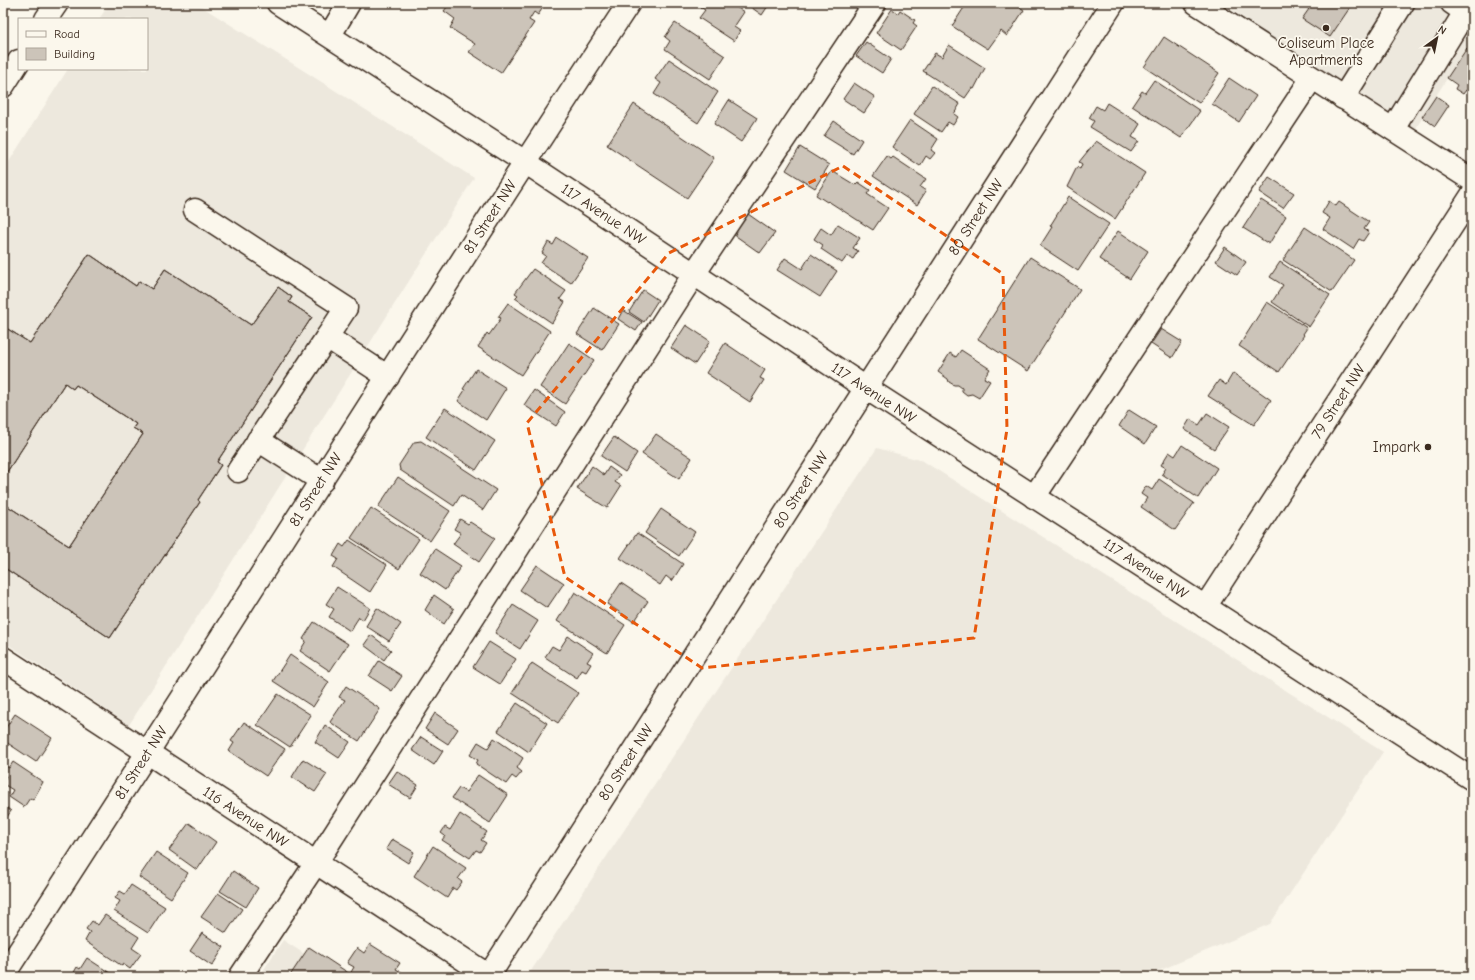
<svg xmlns="http://www.w3.org/2000/svg" width="1475" height="980" viewBox="0 0 1475 980" font-family="'Comic Neue',sans-serif">
<style>
.built{fill:#ede8dd}
.building{fill:#ccc4b9;stroke:#3b2a1e}
.lines{fill:none;stroke-linecap:round;stroke-linejoin:round}
.minor-casing{stroke:#3b2a1e;stroke-width:25}
.major-casing{stroke:#3b2a1e;stroke-width:25}
.minor{stroke:#fbf7ec;stroke-width:22}
.major{stroke:#fbf7ec;stroke-width:22}
.marked{fill:none;stroke:#e8590c;stroke-width:3;stroke-dasharray:8 5;stroke-linejoin:round}
.poi-dot{fill:#3b2a1e;stroke:#fbf7ec;stroke-width:1.5}
.labels{text-anchor:middle;stroke-width:3.5;stroke-linejoin:round;paint-order:stroke}
.poi-label{font-size:15px;fill:#3b2a1e;stroke:#fbf7ec}
.street-label{font-size:15px;fill:#3b2a1e;stroke:#fbf7ec}
</style>
<rect width="100%" height="100%" fill="#fbf7ec"/>
<filter id="ink" filterUnits="userSpaceOnUse"><feTurbulence type="fractalNoise" baseFrequency=".025" numOctaves="2"/><feDisplacementMap in="SourceGraphic" scale="8" xChannelSelector="R" yChannelSelector="G"/><feConvolveMatrix kernelMatrix="1 2 1 2 8 2 1 2 1" color-interpolation-filters="sRGB"/></filter>
<g filter="url(#ink)">
<path class="built" d="M110,3H196L474,178L129,725L3,641V171L68,69H147V19H99Z
M1222,3H1457L1472,13V38L1413,133Z
M877,448L923,461L1383,752L1270,924L1144,977H527Z
M283,940L340,977H259Z"/>
<path class="building" d="M450,3H546L538,15L534,12L529,20L534,23L501,73L469,52L475,44L450,28L455,19L444,11Z
M703,3H730L744,12L734,27L740,31L734,41L699,18L705,10L700,7Z
M745,3H770L762,15Z
M967,3H1014L1024,10L1007,36L1001,31L988,49L952,26Z
M1300,3H1353L1330,37L1302,19L1309,9Z
M892,9L898,13L900,10L915,20L913,23L917,26L901,50L876,33Z
M675,23L725,56L710,79L665,49L670,41L665,37Z
M1164,37L1219,73L1199,103L1144,67Z
M866,42L891,59L882,73L856,56Z
M949,45L985,68L974,89L972,88L965,98L923,71L935,53L942,57Z
M1467,48L1472,51V94L1466,90L1463,94L1455,89L1457,85L1447,78Z
M669,59L718,92L698,123L654,94L661,83L655,79Z
M1229,78L1256,96L1239,122L1212,104Z
M1154,80L1200,111L1181,138L1132,106L1142,91L1145,93Z
M854,83L875,97L864,113L843,99Z
M932,86L960,104L954,114L958,117L953,125L948,122L941,132L914,114Z
M1436,96L1449,105L1435,126L1422,117Z
M729,100L757,118L741,142L714,124Z
M1107,103L1140,124L1132,137L1139,141L1131,152L1090,127L1094,121L1089,118L1096,106L1103,110Z
M634,104L714,158L687,198L607,145Z
M910,120L938,139L931,150L935,153L930,159L926,156L920,166L892,147Z
M834,121L862,140L853,154L824,136Z
M1096,141L1145,173L1115,219L1067,187L1077,167L1080,169L1082,164L1079,162Z
M800,147L829,165L815,188L786,170Z
M887,156L891,159L893,157L926,179L920,187L926,191L917,205L873,176Z
M832,171L855,185L858,182L870,190L867,194L888,208L873,230L828,201L827,202L816,195Z
M1269,177L1294,193L1283,208L1259,192Z
M1068,197L1109,224L1078,271L1040,246L1052,227L1050,226Z
M1261,200L1286,216L1269,244L1243,228Z
M1329,201L1336,206L1339,202L1369,222L1364,229L1369,232L1363,241L1359,239L1353,249L1323,229L1330,218L1322,213Z
M748,214L775,233L760,253L733,234Z
M838,224L860,238L853,248L858,251L853,259L847,256L842,263L821,249L823,245L814,239L821,228L831,235Z
M1305,227L1354,260L1332,292L1283,260Z
M1118,231L1148,251L1130,279L1099,259Z
M557,238L588,258L571,283L541,263L546,256L542,253L548,242L553,245Z
M1225,247L1246,262L1237,275L1216,261Z
M89,254L136,286L139,281L152,289L165,269L251,325L278,287L292,297L289,302L312,317L217,462L221,465L198,500L200,502L110,638L3,567V503L69,546L143,434L133,428L136,424L76,385L73,389L65,383L3,478V326L30,343Z
M89,254L136,286L139,281L152,289L165,269L251,325L278,287L292,297L289,302L312,317L217,462L221,465L198,500L200,502L110,638L3,567V503L69,546L143,434L133,428L136,424L76,385L73,389L65,383L3,478V326L30,343Z
M811,254L837,271L820,297L777,270L785,258L802,269Z
M1030,257L1080,289L1028,371L978,339Z
M1280,262L1330,295L1309,327L1272,302L1283,285L1270,277Z
M533,269L566,291L560,299L565,302L552,323L515,298L518,295L515,293Z
M643,290L658,300L644,322L629,312Z
M1267,302L1307,328L1303,334L1304,335L1279,372L1239,346Z
M508,303L550,331L521,375L478,347L487,333L489,335L501,318L498,317Z
M594,308L619,324L602,350L577,334Z
M623,310L642,322L636,331L618,319Z
M686,325L710,341L695,364L671,348Z
M1161,329L1182,342L1172,358L1151,344Z
M569,343L594,360L565,404L540,387Z
M725,343L765,370L760,378L764,380L750,402L706,373Z
M961,350L990,369L984,378L990,381L979,398L972,394L967,395L962,391V388L958,385H954L949,382L948,379L938,372L950,353L956,357Z
M476,369L506,388L486,420L458,401L465,390L463,389Z
M1233,373L1271,400L1254,425L1208,396L1219,380L1226,385Z
M534,390L565,412L556,426L524,405Z
M445,408L495,441L476,470L426,437Z
M1129,410L1156,427L1145,444L1119,426Z
M1207,413L1229,427L1214,449L1184,429L1190,419L1199,425Z
M656,434L692,458L679,479L642,454Z
M614,437L637,453L625,472L601,456Z
M421,441L496,490L483,510L461,495L454,506L400,470L399,465L414,442Z
M1182,445L1217,468L1198,498L1162,474L1166,468L1161,465L1169,452L1175,456Z
M592,466L604,475L609,467L620,475L615,482L621,486L607,508L577,489Z
M398,477L450,511L430,541L378,507Z
M1159,479L1194,503L1175,530L1141,507L1147,498L1141,494L1146,486L1152,490Z
M371,508L419,539L399,569L351,538Z
M661,509L695,532L679,556L645,533Z
M460,519L468,524L470,522L495,538L479,562L453,544L461,533L454,529Z
M637,533L683,564L672,581L666,576L660,585L620,558Z
M349,540L387,565L370,592L333,567L338,559L333,556L340,544L344,547Z
M435,549L461,566L445,590L420,573Z
M537,565L564,583L547,608L520,590Z
M621,583L648,601L634,622L607,604Z
M337,587L370,608L363,620L359,617L350,631L329,617L334,609L326,604Z
M575,592L625,625L607,653L557,621Z
M434,595L454,609L444,624L425,610Z
M513,605L538,621L520,649L495,633Z
M377,608L401,624L389,641L366,626Z
M314,622L348,644L330,671L300,651L306,641L303,639Z
M371,635L391,650L384,660L364,645Z
M568,636L593,653L587,662L591,664L586,672L582,670L577,678L545,657L552,646L559,650Z
M489,642L516,659L500,684L473,667Z
M290,655L329,682L313,707L273,681Z
M379,661L402,676L392,691L369,676Z
M532,663L578,693L558,723L512,693Z
M346,686L380,709L359,741L330,722L345,700L339,697Z
M278,694L311,715L290,747L257,725Z
M517,703L547,723L529,752L498,731Z
M435,713L458,729L448,744L425,729Z
M15,714L52,738L36,762L3,740V732Z
M244,722L285,749L266,776L229,751L234,743L231,741Z
M325,725L350,742L339,758L315,742Z
M421,737L443,751L434,765L412,750Z
M494,738L523,758L517,768L522,772L516,779L512,776L506,784L476,764L478,760L470,755L478,742L488,748Z
M303,759L327,774L315,792L292,777Z
M13,762L43,782L33,800L30,798L24,807L9,797L13,790L3,784L6,776L3,774V767L4,765L9,768Z
M397,771L418,785L410,798L388,784Z
M478,775L508,795L490,823L452,798L459,788L466,792Z
M3,805L11,811L3,823Z
M460,814L487,832L481,840L486,843L480,852L476,850L470,858L442,840L445,836L441,833L445,827L450,830Z
M189,823L216,842L197,870L169,850Z
M392,839L414,852L408,863L386,849Z
M433,846L466,868L458,879L462,882L456,890L453,888L447,898L414,876Z
M156,852L188,873L171,898L139,877Z
M233,871L258,888L246,907L220,891Z
M131,885L165,907L148,933L114,911L120,901L115,898L120,891L125,894Z
M218,893L242,909L226,933L201,917Z
M105,915L139,937L132,948L141,954L130,969L123,964L122,966L85,941L90,932L86,929L92,921L98,925Z
M202,933L224,947L212,966L190,951Z
M370,944L400,963L396,969L403,973L401,977H289L309,947L350,974L354,967L347,963L357,948L364,953Z
M87,958L116,977L72,976L77,967L80,969Z"/>
<g class="lines">
<defs>
<g id="minor">
<path id="s1" d="M278,3L525,162L866,388L1472,779"/>
<path d="M1196,3L1472,180"/>
<path d="M330,35L349,3"/>
<path d="M1343,98L1403,3"/>
<path d="M1393,129L1465,12L1452,3"/>
<path d="M195,210L346,308L327,337L388,377"/>
<path d="M258,440L322,481"/>
<path d="M238,471L327,337"/>
<path d="M1034,497L1312,78"/>
<path id="s2" d="M1205,607L1472,195"/>
<path id="s3" d="M3,658L489,976"/>
<path id="s4" d="M3,976C214,653 417,325 629,3"/>
<path d="M240,977L316,863L694,274L875,3"/>
<path id="s5" d="M488,977L1113,3"/>
</g>
<path id="major" d="M46,19L57,3
M3,86L19,61"/>
</defs>
<use href="#minor" class="minor-casing"/>
<use href="#major" class="major-casing"/>
<use href="#minor" class="minor"/>
<use href="#major" class="major"/>
</g>
</g>
<path class="marked" d="M843,166L1003,274L1007,429L974,638L702,668L565,577L527,423L669,253Z"/>
<g class="poi-dot">
<circle cx="1326" cy="28" r="4"/>
<circle cx="1428" cy="447" r="4"/>
</g>
<g class="labels">
<g class="poi-label">
<text x="1326" y="48">Coliseum Place<tspan x="1326" dy="17">Apartments</tspan></text>
<text x="1420" y="452" text-anchor="end">Impark</text>
</g>
<g class="street-label">
<text dy="5" stroke="none"><textPath href="#s1" startOffset="388">117 Avenue NW</textPath></text>
<text dy="5" stroke="none"><textPath href="#s4" startOffset="902">81 Street NW</textPath></text>
<text dy="5" stroke="none"><textPath href="#s5" startOffset="903">80 Street NW</textPath></text>
<text dy="5" stroke="none"><textPath href="#s1" startOffset="712">117 Avenue NW</textPath></text>
<text dy="5" stroke="none"><textPath href="#s2" startOffset="245">79 Street NW</textPath></text>
<text dy="5" stroke="none"><textPath href="#s4" startOffset="578">81 Street NW</textPath></text>
<text dy="5" stroke="none"><textPath href="#s5" startOffset="579">80 Street NW</textPath></text>
<text dy="5" stroke="none"><textPath href="#s1" startOffset="1036">117 Avenue NW</textPath></text>
<text dy="5" stroke="none"><textPath href="#s4" startOffset="254">81 Street NW</textPath></text>
<text dy="5" stroke="none"><textPath href="#s5" startOffset="255">80 Street NW</textPath></text>
<text dy="5" stroke="none"><textPath href="#s3" startOffset="290">116 Avenue NW</textPath></text>
</g>
</g>
<rect width="1475" height="980" fill="none" stroke="#fbf7ec" stroke-width="16"/>
<rect x="8" y="8" width="1459" height="964" fill="none" stroke="#3b2a1e" stroke-width="1.5" filter="url(#ink)"/>
<rect x="18" y="18" width="130" height="52" fill="#fbf7ec" stroke="#aea59a"/>
<rect x="26" y="31" width="20" height="6" fill="#fbf7ec" stroke="#aea59a"/>
<text x="54" y="38" font-size="12" fill="#3b2a1e">Road</text>
<rect x="26" y="48" width="20" height="12" fill="#ccc4b9" stroke="#aea59a"/>
<text x="54" y="58" font-size="12" fill="#3b2a1e">Building</text>
<g transform="translate(1437 38) rotate(33)" stroke="#fbf7ec" stroke-width="3" paint-order="stroke">
<path d="M0-3L7 15L0 10L-7 15Z" fill="#3b2a1e"/>
<text y="-6" font-size="11" font-weight="bold" text-anchor="middle" fill="#3b2a1e">N</text>
</g>
</svg>
